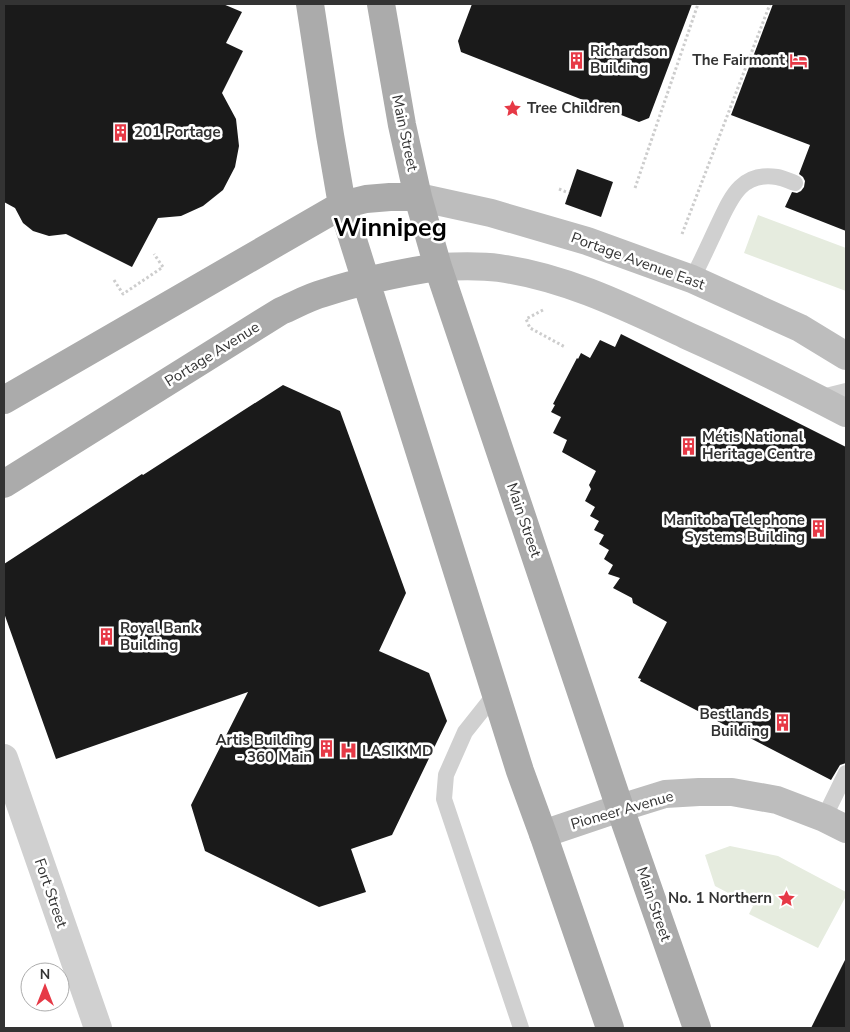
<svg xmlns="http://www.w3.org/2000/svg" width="850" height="1032" viewBox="0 0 850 1032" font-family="'Nunito Sans',sans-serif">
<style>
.green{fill:#e6ecdf}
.building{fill:#1a1a1a}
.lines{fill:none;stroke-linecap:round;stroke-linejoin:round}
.path{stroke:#cdcdcd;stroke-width:3;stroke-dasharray:2.5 2.5;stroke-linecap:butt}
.service{stroke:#d0d0d0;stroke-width:16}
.tertiary{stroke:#d0d0d0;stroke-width:28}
.secondary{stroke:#bdbdbd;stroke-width:28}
.primary{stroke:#ababab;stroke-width:28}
.labels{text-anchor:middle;stroke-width:5;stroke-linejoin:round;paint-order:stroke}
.poi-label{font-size:15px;font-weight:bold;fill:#333;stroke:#fff;text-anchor:start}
.street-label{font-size:15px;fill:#333;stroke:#fff}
.town-label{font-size:25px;font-weight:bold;fill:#000;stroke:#fff}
</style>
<rect width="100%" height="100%" fill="#fff"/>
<path class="green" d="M758,215L846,248V291L744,253Z
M730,846L778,856L846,892V896L818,948L749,914L753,906L715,886L705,855Z"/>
<path class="building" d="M4,4H223L242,12L226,43L243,51L222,93L236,119L239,146L235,167L223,190L203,206L181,216L158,218L132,267L66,234L49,236L33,231L23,223L15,208L4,202Z
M472,4H692L649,118L639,122L461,52L458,41Z
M773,4H846V231L785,207L792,192L797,193L801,191L804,187L805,181L803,177L799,174L810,145L731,115Z
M577,169L613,182L601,217L565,204Z
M621,334L846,447V763L840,765L831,780L640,681L641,679L638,678L667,622L633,603L632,598L613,588L620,578L608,574L613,565L604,559L609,550L599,544L604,535L594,530L599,521L590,516L595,507L585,501L591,489L589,485L596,471L562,452L567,440L553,433L561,417L551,412L555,405L553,404L577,358L578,359L581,353L590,358L600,340L615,347Z
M283,385L340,411L406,593L379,651L429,673L447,721L392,835L351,849L366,892L319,907L205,851L191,805L248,692L56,759L4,613V564L142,474L143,475Z
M846,958V1028H811Z"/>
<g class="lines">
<path class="path" d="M635,188L698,4
M559,189L569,193
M682,234L770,4
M114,280L123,294L163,267L154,254
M543,310L526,319L530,328L565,347"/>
<path class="service" d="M692,279C701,262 709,244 717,227C730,200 740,171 777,177C783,178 789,181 795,183
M818,398L846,391
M496,693L465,732L446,775L444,799L521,1028
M824,818L846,773"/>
<path class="tertiary" d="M4,758L98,1028"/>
<path class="secondary" d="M418,197L491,213L587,241L692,279L800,328L846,356
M438,267C458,266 479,265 499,268C566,277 628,308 688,336C742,360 794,386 846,413
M543,834L620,808L665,794L699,792H732L777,800L824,818L846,829"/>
<path class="primary" d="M310,4L330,135L342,205L520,771L543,834L610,1028
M381,4L402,125L418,197L438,267L620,808L697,1028
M4,400L342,205L366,199L390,197H418
M4,484L281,311C295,305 309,297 324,293C361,281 399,273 438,267"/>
</g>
<defs>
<symbol id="building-bare" viewBox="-9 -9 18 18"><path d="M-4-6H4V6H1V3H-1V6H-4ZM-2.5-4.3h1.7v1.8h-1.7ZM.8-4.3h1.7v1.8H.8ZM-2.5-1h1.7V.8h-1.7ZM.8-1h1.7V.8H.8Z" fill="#e63946" stroke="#fff" stroke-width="2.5" paint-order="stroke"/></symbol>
<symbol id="hotel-bare" viewBox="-9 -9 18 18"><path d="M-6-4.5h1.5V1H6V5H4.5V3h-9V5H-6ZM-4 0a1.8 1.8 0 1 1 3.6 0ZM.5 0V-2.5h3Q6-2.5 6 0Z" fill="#e63946" stroke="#fff" stroke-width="2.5" paint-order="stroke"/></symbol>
<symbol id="sight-bare" viewBox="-9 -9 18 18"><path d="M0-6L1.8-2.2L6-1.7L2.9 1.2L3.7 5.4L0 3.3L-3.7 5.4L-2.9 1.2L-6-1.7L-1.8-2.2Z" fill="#e63946" stroke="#fff" stroke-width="2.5" paint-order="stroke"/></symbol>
<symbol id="hospital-bare" viewBox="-9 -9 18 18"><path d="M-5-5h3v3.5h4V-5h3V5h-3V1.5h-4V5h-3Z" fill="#e63946" stroke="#fff" stroke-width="2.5" paint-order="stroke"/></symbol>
</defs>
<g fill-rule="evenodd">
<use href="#building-bare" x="564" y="48" width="25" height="25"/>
<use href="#hotel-bare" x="786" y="48" width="25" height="25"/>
<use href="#sight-bare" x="500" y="96" width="25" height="25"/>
<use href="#building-bare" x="108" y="120" width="25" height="25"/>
<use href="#building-bare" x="676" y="434" width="25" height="25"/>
<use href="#building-bare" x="806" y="516" width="25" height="25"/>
<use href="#building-bare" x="94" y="624" width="25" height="25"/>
<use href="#building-bare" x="770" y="710" width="25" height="25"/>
<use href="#building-bare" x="314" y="736" width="25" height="25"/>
<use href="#hospital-bare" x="336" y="738" width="25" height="25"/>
<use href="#sight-bare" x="774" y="886" width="25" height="25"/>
</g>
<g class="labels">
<g class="poi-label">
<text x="590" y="56">Richardson<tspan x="590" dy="17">Building</tspan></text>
<text x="785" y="65" text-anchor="end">The Fairmont</text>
<text x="527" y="113">Tree Children</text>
<text x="134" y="137">201 Portage</text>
<text x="702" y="442">Métis National<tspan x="702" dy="17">Heritage Centre</tspan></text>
<text x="805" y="525" text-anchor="end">Manitoba Telephone<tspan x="805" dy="17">Systems Building</tspan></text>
<text x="120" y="633">Royal Bank<tspan x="120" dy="17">Building</tspan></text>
<text x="769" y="719" text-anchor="end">Bestlands<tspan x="769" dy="17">Building</tspan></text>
<text x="312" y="745" text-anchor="end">Artis Building<tspan x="312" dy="17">- 360 Main</tspan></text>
<text x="362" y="756">LASIK MD</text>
<text x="772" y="903" text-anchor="end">No. 1 Northern</text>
</g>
<g class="street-label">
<text transform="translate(405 133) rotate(78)" y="5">Main Street</text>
<text transform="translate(638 261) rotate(20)" y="5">Portage Avenue East</text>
<text transform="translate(212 354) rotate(-32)" y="5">Portage Avenue</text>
<text transform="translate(524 520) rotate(71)" y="5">Main Street</text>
<text transform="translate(622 810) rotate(-16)" y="5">Pioneer Avenue</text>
<text transform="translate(51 893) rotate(71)" y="5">Fort Street</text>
<text transform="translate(654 904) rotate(71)" y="5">Main Street</text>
</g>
<g class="town-label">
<text x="390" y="236">Winnipeg</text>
</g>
</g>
<rect width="850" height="1032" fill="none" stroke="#333333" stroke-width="10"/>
<g transform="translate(45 987)"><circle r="24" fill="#ffffff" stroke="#adadad"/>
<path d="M0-4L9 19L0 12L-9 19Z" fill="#e63946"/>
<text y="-8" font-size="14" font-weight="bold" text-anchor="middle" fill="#333333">N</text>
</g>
</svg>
